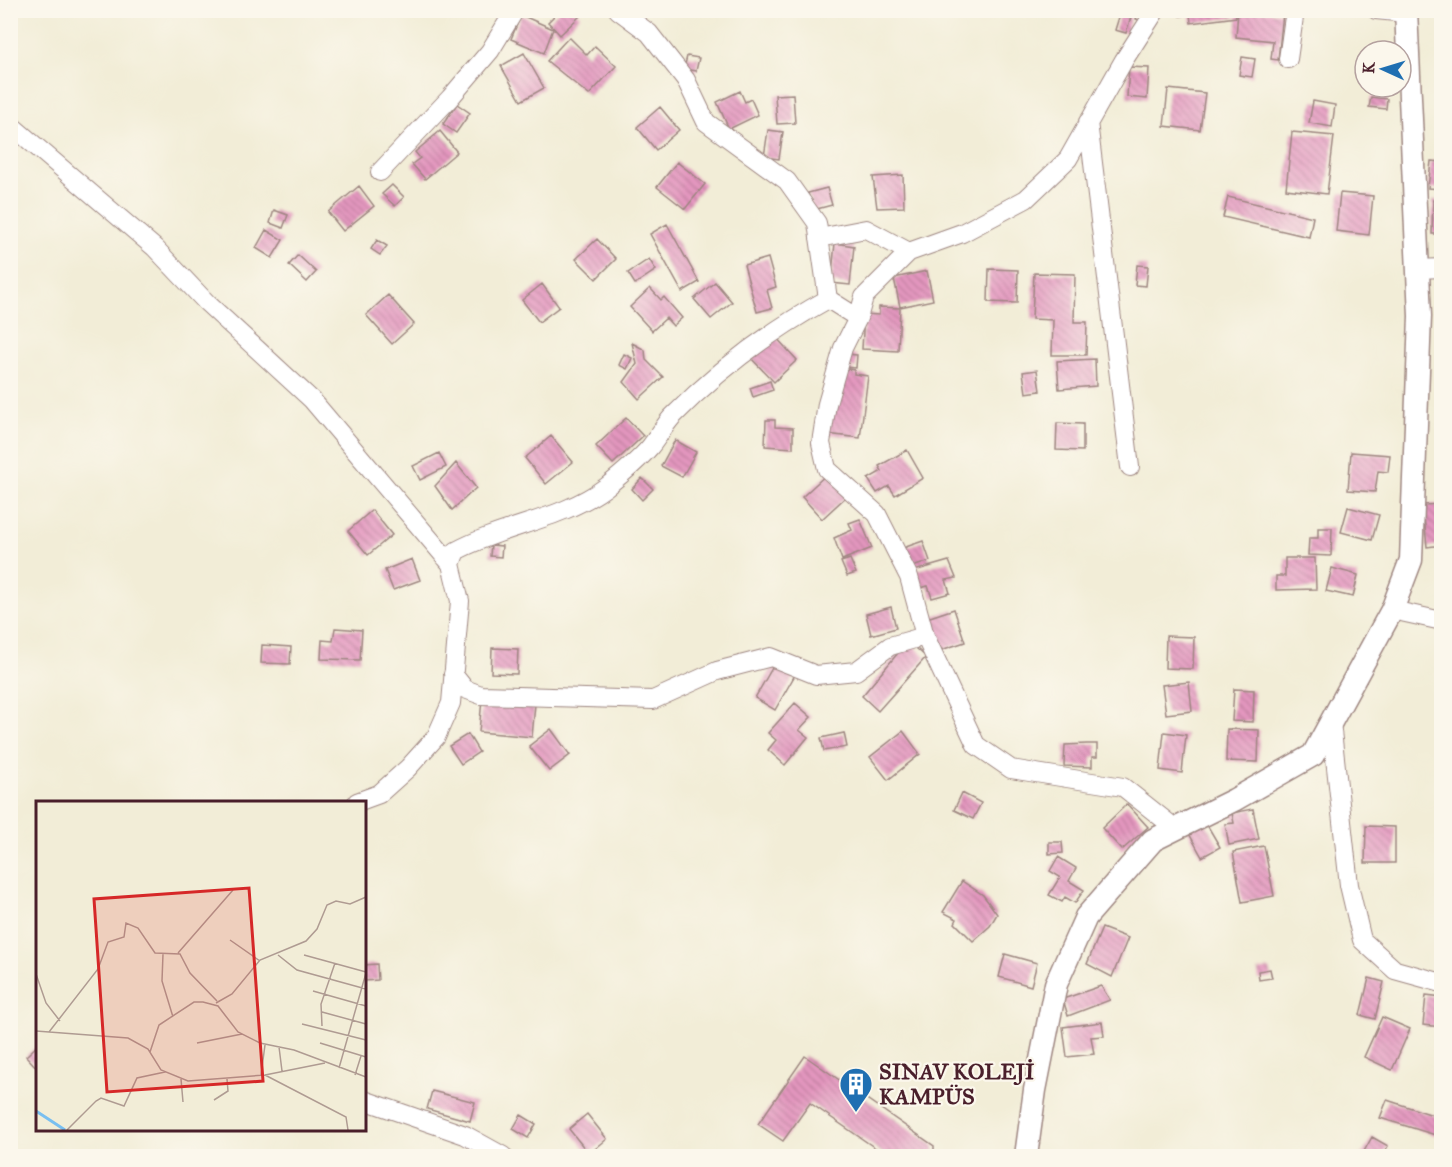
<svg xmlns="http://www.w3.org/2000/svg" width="1452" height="1167" viewBox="0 0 1452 1167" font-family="'IM FELL Great Primer',serif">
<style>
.building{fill:url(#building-back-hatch)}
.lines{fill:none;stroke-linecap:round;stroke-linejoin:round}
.minor-casing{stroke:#9e8681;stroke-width:20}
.tertiary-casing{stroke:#9e8681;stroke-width:25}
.minor{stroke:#fff;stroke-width:18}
.tertiary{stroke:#fff;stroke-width:22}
.labels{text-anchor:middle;stroke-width:4.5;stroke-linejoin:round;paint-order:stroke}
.poi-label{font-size:22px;font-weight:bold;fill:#4a1f2b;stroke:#fbf7ec;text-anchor:start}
.inset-river{fill:none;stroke:#79bff0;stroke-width:3}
.inset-road{fill:none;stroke:#af9b92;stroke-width:1.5}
.view{fill:#d62828;fill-opacity:0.15;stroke:#d62828;stroke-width:3}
.inset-edge{fill:none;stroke:#4a1f2b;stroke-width:3}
</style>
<defs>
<pattern id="building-back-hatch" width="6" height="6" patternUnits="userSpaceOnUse" patternTransform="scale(1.5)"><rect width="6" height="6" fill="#e497bf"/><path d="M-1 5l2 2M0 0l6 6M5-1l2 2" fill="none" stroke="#bb7b9b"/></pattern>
</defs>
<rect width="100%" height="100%" fill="#fbf7ec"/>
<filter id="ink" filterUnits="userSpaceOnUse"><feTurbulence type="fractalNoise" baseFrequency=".0167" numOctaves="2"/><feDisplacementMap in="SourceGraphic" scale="12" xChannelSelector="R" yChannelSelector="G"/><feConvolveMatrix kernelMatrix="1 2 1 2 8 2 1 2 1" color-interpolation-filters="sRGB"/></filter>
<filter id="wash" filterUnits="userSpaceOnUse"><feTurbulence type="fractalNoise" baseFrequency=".008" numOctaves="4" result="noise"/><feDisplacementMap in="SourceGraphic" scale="24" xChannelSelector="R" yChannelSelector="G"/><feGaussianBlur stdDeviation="1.35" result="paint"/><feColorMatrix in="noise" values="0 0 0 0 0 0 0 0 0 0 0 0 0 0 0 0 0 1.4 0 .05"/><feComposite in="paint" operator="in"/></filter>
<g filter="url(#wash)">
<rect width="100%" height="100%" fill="#f2edd7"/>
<g id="blocks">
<path class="building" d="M560,10H574L580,16L560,35L548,22Z
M1138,10H1149L1146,22L1136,19Z
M1179,10H1235L1236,17L1191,23L1190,14L1180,16Z
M1238,10L1283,13L1278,60L1271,59L1273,41L1236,37Z
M1415,10H1436V16H1415Z
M1120,14L1131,17L1126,33L1115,30Z
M521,15L553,29L544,53L511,39Z
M569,37L587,55L595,46L616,66L589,95L547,61Z
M524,53L544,88L521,101L501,66Z
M687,56L699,58L696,71L684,69Z
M1242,57L1255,59L1252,77L1239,75Z
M1129,67L1149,68L1147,99L1127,97Z
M1168,89L1205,93L1200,130L1164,126Z
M740,91L745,102L751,99L758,115L729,129L717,102Z
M793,94L795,123L777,124L775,95Z
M1371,97L1387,99L1386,109L1369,107Z
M1313,101L1335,105L1332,127L1309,123Z
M457,104L470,113L456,133L443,124Z
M660,107L679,130L656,150L637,127Z
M768,130L783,132L779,159L764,157Z
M440,131L457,152L425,179L412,164L420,158L415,152Z
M1292,132L1334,136L1327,194L1286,189Z
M1431,161L1442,162V189L1428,188Z
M677,162L705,184L685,209L657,187Z
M903,175L904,207L877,208L873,177Z
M392,185L404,197L395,206L382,194Z
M359,186L374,206L343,231L328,212Z
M827,188L832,205L813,210L808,193Z
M1340,193L1373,196L1369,235L1336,231Z
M1228,197L1313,217L1309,237L1223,217Z
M1433,200H1442V234H1432Z
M274,210L288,215L283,228L270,223Z
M667,224L699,282L682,292L650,234Z
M266,230L283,240L272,258L256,248Z
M597,239L616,259L596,279L576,259Z
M377,240L387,246L380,255L371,249Z
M835,243L854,246L850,285L831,283Z
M298,255L316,272L307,282L289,265Z
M768,258L776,287L767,290L772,308L757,312L744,265Z
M649,259L656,270L635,284L628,273Z
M1137,265L1148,266L1146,286L1135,285Z
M989,269L1018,270L1017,303L988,302Z
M927,271L933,300L900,307L894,278Z
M1034,273L1075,274L1074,322H1087L1086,355H1052L1053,320L1032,319Z
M715,282L732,302L711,319L694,299Z
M542,284L559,307L539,322L522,300Z
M650,288L661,300L664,297L682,318L673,326L666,318L652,331L630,307Z
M388,295L414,324L392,344L366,315Z
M879,307L900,308L898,351L862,349L864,314L879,315Z
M773,334L797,360L774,382L749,356Z
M632,343L645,350L646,360L663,377L639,399L624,382L637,364Z
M624,354L632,358L627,369L619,365Z
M846,354L857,355L856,368L844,367Z
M1095,359L1096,386L1059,389L1057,361Z
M840,368L854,370V374L868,376L860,438L827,434Z
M1037,370L1040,391L1026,393L1023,372Z
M770,381L773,390L753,397L750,388Z
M626,418L643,436L613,464L596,446Z
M766,420H775V427L793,428V448L765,446Z
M1057,423L1083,424V451L1056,450Z
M551,436L573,462L546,484L525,458Z
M675,440L696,452L682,477L661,466Z
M907,450L923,478L895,495L889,486L877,493L868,479L882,471L879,466Z
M1351,452L1390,455L1388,472L1378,471L1375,492L1348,490Z
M439,453L446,467L420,480L413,466Z
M456,463L476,488L452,510L435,486Z
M829,472L849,494L822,519L802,497Z
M642,478L653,489L642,500L632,489Z
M1442,504V545L1427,547L1423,505Z
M1348,507L1379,515L1372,540L1341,532Z
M372,510L392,535L368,555L348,531Z
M860,519L872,548L842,560L834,538L852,530L849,523Z
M1318,528H1332L1331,556L1308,555L1309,538H1318Z
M923,541L930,561L910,568L903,548Z
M491,545L502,546L501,557L490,556Z
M1285,558H1315L1316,589L1276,590V576H1285Z
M412,559L420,580L393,590L385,570Z
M850,559L856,573L847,576L841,562Z
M949,561L956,578L946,580L950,593L932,598L928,586L919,588L914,571Z
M1332,568L1358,575L1353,597L1326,591Z
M891,607L896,628L871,635L866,614Z
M954,609L965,642L938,651L927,618Z
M335,628L362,630L360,660L321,659L322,640L333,641Z
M1166,636L1194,637L1193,669L1165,668Z
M908,641L926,657L878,711L862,696Z
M262,645L291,647L290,664L261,663Z
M492,648L518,649L517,674L491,673Z
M776,661L796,673L775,710L755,698Z
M1189,682L1192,711L1166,714L1162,685Z
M1234,689L1254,690L1253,722L1232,721Z
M482,699L535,704L532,737L479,732Z
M795,703L811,717L799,730L808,737L785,765L768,750L776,740L768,733Z
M551,729L570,755L549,771L529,746Z
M1227,729L1259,730L1258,762L1226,761Z
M903,731L920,754L888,780L870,757Z
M1164,732L1186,735L1182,773L1160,770Z
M844,733L847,747L824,751L821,738Z
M468,734L479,752L461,764L449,746Z
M1087,744H1097V757H1092V767L1064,766L1065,745Z
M962,793L981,803L973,819L954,810Z
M1127,804L1148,827L1122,850L1102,828Z
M1253,809L1259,839L1229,845L1225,824L1234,823L1232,813Z
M1203,818L1220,847L1202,857L1186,828Z
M1366,826L1395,827V863H1365Z
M1049,842H1062L1063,853L1049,854Z
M1264,846L1274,896L1242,902L1233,852Z
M1058,857L1076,868L1069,881L1084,890L1075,903L1065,897L1062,902L1049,895L1060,877L1050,871Z
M962,881L983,895L997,914L990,926L973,941L955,923L957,919L943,912Z
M1102,928L1128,938L1112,977L1087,964Z
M1005,954L1037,963L1031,986L999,977Z
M377,964L378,980L364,981V965Z
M1270,969L1272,978L1259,980L1258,971Z
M1369,978L1384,982L1375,1019L1360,1015Z
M1101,986L1110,1000L1068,1016L1063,999Z
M1426,995L1442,997V1027L1423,1025Z
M1382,1017L1410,1029L1392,1070L1364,1057Z
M1102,1022L1104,1036L1091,1037L1094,1054L1067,1057L1063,1027Z
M38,1045V1069L26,1056Z
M805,1056L934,1146V1156H887L810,1103L783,1141L758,1124Z
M432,1091L475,1102L470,1121L427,1109Z
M1387,1100L1442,1118V1137L1380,1118Z
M587,1114L607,1139L589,1154L569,1129Z
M521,1115L536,1124L528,1138L513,1129Z
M1372,1137L1388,1146L1382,1156L1362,1155Z
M1395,1151L1413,1156H1393Z"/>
</g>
</g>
<g filter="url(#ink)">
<use href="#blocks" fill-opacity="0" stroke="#9e8681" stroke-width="1.5"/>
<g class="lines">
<defs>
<path id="minor" d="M618,10L649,33L686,80L706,122L787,181L817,223L828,299L858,318
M1156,10L1124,60L1068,159L1026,199L962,233L909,252L864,297L858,318L843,348L827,404L821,443L827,469L877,514L909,577L925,636L976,745L1011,769L1123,787L1176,829
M1376,10L1406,13
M1288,59L1295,10
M1088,122L1130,467
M11,125L155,248L207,303L312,400L451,564
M380,172L450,98L490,51L515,10
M819,238L866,229L909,252
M1418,269L1442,268
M1392,610L1442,621
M453,674L465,689L481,695L653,700L717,671L771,657L816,675L856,671L890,646L925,636
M1331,722L1349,885L1362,940L1395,970L1442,983
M357,802L379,794L408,768L436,737L451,703L460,601L451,564L456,551C504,525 562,520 606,487C621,475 638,461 650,447C658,437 664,426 672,417C718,370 770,331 828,299
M364,1100L465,1135L503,1156"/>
<path id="tertiary" d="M1026,1156L1035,1090L1056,984L1086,917L1153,840L1234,800L1313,755L1392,610L1411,560L1420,316L1406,10"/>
</defs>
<use href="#minor" class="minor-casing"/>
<use href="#tertiary" class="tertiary-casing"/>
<use href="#minor" class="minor"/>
<use href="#tertiary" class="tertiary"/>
</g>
</g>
<defs>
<symbol id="building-pin" viewBox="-11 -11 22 30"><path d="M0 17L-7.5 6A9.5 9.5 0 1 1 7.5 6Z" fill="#1f6fb2" stroke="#fbf7ec"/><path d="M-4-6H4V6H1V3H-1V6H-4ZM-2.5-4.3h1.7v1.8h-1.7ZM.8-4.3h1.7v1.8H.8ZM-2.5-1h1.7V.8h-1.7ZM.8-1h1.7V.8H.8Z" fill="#fff"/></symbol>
</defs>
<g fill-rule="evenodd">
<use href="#building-pin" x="837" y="1065" width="38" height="52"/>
</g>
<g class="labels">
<g class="poi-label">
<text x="879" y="1079">SINAV KOLEJİ<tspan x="879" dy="25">KAMPÜS</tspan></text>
</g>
</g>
<g transform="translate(36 801)">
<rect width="330" height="330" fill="#f2edd7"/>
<path class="inset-river" d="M0,310L29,329"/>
<path class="inset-road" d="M194,139L224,160M142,152L197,89M127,153L126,180L137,216M242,154L261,169L330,188M268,154L330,171M0,173L10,202L24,220M277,190L330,205M180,202L196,193L224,159L270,140L281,128L291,104L300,100L314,103L330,96M286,211L330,223M266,223L330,239M286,225L285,203L299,162M0,230L92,237L112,248L125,269L152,280L229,274L289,262M13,231L62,168L72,141L88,136L90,122L102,127L119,152L144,153L154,172L181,200M161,242L206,233M284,242L330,256M243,246L246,270M114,251L123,224L158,201H167L182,205L202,231L224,242L258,249L330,276M303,267L330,172M225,274L229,244M229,274L310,316L312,329M319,274L325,255M145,278L147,301M178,299L192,290L191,278M31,329L60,300L65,297L88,305L101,277L129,271"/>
<path class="view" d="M213,87L227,280L71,291L58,98Z"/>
<rect width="330" height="330" class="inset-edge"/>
</g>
<rect width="1452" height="1167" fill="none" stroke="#fbf7ec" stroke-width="36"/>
<g transform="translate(1383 69) rotate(274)"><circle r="28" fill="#fbf7ec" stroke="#b4a19f" stroke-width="1.5"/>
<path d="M0-4.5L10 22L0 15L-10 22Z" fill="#1f6fb2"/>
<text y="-9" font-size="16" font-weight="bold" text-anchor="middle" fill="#4a1f2b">K</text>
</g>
</svg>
